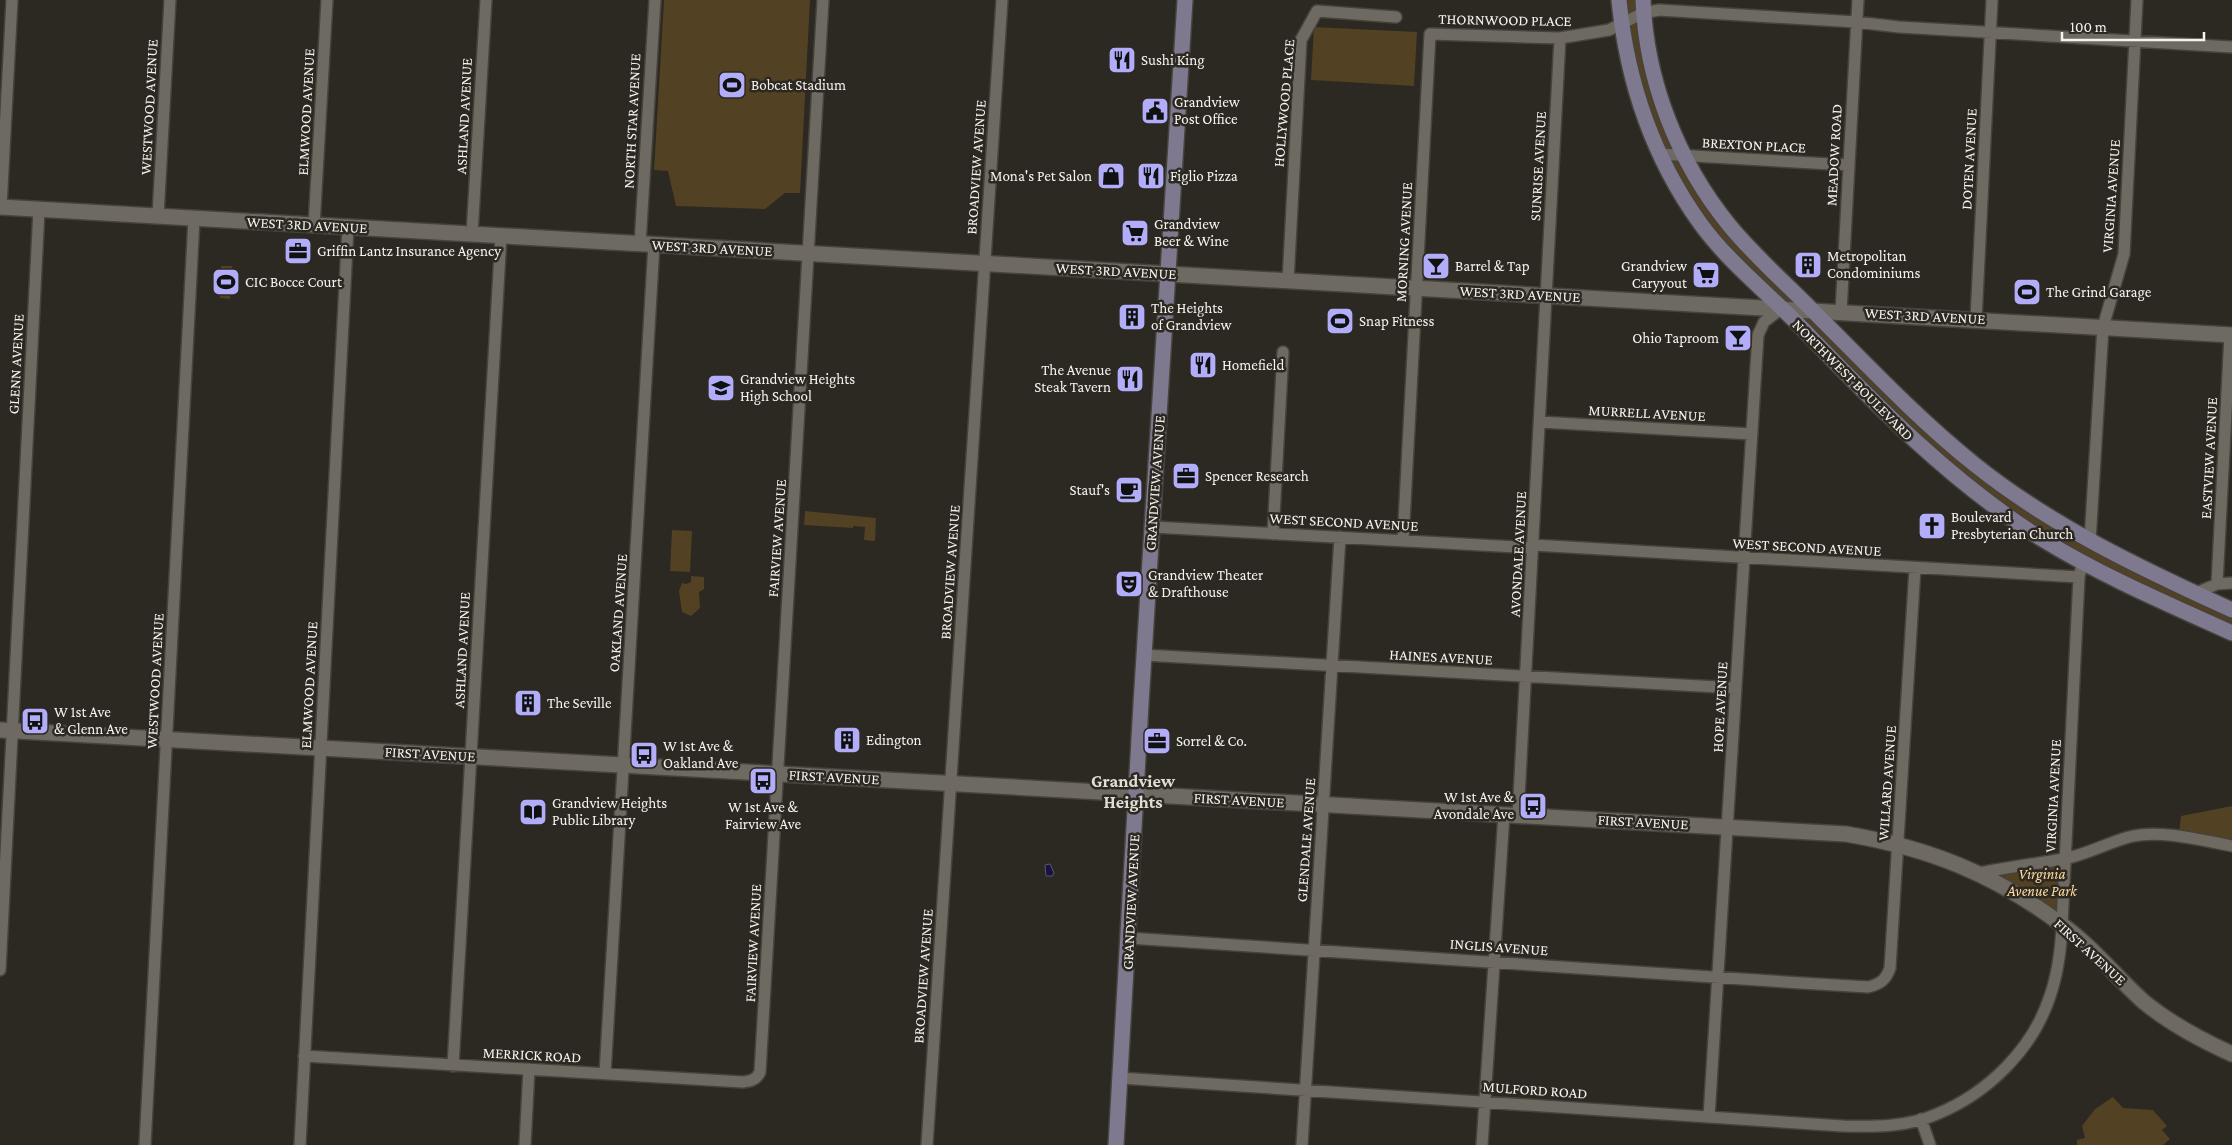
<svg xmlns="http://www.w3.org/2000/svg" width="2232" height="1145" viewBox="0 0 2232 1145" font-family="'Crimson Pro',serif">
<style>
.green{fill:#524122}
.water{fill:#1a113d;stroke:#5c5572}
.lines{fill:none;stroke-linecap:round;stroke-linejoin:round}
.minor-casing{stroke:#46433d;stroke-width:14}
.tertiary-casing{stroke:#46433d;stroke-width:18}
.secondary-casing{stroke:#46433d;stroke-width:18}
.minor{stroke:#6e6a62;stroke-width:11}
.tertiary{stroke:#6e6a62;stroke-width:15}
.secondary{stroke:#7e798e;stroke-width:15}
.labels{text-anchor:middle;stroke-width:5;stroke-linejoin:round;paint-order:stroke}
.street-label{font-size:15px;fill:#f6f3ef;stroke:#2c2822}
.poi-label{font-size:15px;fill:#f6f3ef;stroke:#2c2822;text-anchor:start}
.park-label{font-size:15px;font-style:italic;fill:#ffdb9e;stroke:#2c2822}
.quarter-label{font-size:18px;font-weight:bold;fill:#e2ddd4;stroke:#2c2822}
</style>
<rect width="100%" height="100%" fill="#2c2822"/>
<path class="green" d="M664,0H810L800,193H785L765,209L676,206L668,171L654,170Z
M1619,0H1643L1652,69L1709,197L1874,373L2023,500L2232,610V633L2120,582L1981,495L1732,259L1659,154Z
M1314,27L1417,32L1414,86L1311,80Z
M221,266H232L230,299L220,298Z
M805,511L876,518L875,541L864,540L865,527L853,526V528L804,525Z
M672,530L692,531L690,572L670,571Z
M691,576L704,577V589L699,592L700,608L691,616L682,612L679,591L682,583L686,584L691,582Z
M2232,806V841L2179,833L2181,816Z
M2063,861L2061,917L1990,874Z
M2113,1097L2123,1108L2153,1110L2167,1126L2162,1130L2170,1139L2163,1145H2077V1140L2085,1138L2082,1126L2095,1109Z"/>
<path class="water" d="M1050,864L1054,873L1052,876H1046L1045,865Z"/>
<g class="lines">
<defs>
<path id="minor" d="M1659,154L1848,165
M1,207L12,0
M158,216L170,0
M314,226L327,0
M472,234L486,0
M640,244L655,0
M1288,281L1301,40L1317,11L1396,17
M1841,312L1858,0
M1976,319L1992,0
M1540,422L1752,434
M1153,527L1533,548
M1273,534L1283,352
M1403,541L1430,34L1560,38L1609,30L1643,13L1659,10L1856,22L1899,27L2232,47
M2090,541L2103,327L2124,254L2137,0
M1533,545L2079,577
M2217,584L2230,335
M2196,593L2217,584L2232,583
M1144,655L1736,688
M1518,815L1560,38
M1980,873C2008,867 2035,864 2063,859C2086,855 2107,843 2129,837C2158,829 2202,840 2232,846
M1129,938L1801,983L1868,987C1880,984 1886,980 1890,968L1915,568
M0,970L39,210
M304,1056L743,1082C751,1081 756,1080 760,1072L823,0
M453,1066L501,236
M605,1074L654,244
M1120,1078L1843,1126C1874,1127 1908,1127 1937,1114C1988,1093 2033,1049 2050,996C2058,973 2061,948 2062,925L2079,577L2083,561
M1709,1117L1758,335L1764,322L1782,308
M1921,1119L1930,1145
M145,1145L194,219
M300,1145L348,227
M525,1145L529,1069
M927,1145L1002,0
M1302,1145L1340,537
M1482,1145L1504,814"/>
<path id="tertiary" d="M0,207L2232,335
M0,730L1846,834C1929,848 1994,874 2061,924C2092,946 2116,977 2144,1002C2171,1024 2201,1040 2232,1054"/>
<path id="secondary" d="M1619,0C1627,81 1652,156 1700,223C1728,262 1769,294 1803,329C1876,405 1951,482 2042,539C2102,576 2168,604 2232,633
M1643,0C1646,81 1678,162 1729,225C1756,258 1789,286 1819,317C1869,367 1918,419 1974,464C2051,526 2142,569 2232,610
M1116,1145L1141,704L1185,0"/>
</defs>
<use href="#minor" class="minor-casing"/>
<use href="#tertiary" class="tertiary-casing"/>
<use href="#secondary" class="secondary-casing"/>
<use href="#minor" class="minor"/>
<use href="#tertiary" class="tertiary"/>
<use href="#secondary" class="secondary"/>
</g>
<defs>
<symbol id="restaurant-square" viewBox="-11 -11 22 22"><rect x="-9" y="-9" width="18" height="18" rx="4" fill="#b2adf9" stroke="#2c2822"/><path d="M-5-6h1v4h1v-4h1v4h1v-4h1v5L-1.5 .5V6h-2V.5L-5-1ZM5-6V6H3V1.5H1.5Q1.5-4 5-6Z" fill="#111"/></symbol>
<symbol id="stadium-square" viewBox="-11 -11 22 22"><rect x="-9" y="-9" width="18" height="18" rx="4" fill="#b2adf9" stroke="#2c2822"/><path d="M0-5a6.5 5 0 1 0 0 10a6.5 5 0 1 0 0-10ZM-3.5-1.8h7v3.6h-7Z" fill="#111"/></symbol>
<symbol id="civic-square" viewBox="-11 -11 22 22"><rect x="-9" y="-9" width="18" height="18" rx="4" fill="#b2adf9" stroke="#2c2822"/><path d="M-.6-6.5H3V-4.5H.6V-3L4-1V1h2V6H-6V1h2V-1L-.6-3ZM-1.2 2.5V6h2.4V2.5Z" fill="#111"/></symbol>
<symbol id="shop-square" viewBox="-11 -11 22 22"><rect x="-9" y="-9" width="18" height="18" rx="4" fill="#b2adf9" stroke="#2c2822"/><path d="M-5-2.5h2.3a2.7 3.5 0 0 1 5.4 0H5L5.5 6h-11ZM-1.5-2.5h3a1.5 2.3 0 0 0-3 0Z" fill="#111"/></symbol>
<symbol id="supermarket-square" viewBox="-11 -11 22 22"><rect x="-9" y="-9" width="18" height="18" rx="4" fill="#b2adf9" stroke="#2c2822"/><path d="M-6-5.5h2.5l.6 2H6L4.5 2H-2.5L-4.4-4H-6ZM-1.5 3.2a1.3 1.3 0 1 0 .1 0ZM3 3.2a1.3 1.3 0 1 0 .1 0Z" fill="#111"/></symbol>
<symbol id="office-square" viewBox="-11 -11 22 22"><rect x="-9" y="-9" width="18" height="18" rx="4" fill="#b2adf9" stroke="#2c2822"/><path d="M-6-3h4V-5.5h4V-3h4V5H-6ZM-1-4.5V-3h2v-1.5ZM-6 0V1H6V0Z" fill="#111"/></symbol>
<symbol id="building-square" viewBox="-11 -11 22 22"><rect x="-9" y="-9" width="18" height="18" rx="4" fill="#b2adf9" stroke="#2c2822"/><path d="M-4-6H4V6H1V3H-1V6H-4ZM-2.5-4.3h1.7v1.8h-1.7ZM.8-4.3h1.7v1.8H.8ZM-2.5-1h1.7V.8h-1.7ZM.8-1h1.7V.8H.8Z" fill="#111"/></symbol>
<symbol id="bar-square" viewBox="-11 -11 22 22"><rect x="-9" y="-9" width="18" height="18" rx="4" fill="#b2adf9" stroke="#2c2822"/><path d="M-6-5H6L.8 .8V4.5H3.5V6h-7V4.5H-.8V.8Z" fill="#111"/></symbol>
<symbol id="school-square" viewBox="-11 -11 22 22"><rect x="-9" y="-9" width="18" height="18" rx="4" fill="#b2adf9" stroke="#2c2822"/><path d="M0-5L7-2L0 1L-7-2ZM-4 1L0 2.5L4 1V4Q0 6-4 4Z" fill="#111"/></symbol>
<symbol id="cafe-square" viewBox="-11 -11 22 22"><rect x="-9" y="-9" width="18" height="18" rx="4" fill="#b2adf9" stroke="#2c2822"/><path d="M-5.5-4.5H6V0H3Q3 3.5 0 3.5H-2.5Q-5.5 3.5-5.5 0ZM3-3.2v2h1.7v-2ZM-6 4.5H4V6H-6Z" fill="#111"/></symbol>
<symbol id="church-square" viewBox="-11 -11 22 22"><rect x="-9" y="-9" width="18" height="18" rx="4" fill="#b2adf9" stroke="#2c2822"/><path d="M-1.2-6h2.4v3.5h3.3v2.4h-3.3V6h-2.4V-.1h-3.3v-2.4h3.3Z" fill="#111"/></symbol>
<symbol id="theatre-square" viewBox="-11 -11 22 22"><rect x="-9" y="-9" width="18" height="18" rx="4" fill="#b2adf9" stroke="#2c2822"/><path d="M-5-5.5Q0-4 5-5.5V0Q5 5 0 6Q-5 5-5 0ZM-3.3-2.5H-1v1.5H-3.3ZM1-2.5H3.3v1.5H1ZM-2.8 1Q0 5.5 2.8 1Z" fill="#111"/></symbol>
<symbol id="bus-square" viewBox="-11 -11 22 22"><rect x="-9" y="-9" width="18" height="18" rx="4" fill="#b2adf9" stroke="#2c2822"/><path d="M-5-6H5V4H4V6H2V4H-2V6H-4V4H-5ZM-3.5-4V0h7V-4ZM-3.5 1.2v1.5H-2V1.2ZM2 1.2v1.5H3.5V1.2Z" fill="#111"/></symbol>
<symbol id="library-square" viewBox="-11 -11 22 22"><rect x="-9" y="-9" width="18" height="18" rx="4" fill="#b2adf9" stroke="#2c2822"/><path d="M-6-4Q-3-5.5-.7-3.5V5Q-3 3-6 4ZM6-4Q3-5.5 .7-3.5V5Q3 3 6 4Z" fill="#111"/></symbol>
</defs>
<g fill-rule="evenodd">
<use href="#restaurant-square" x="1106" y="44" width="32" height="32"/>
<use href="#stadium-square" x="716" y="69" width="32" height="32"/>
<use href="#civic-square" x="1139" y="95" width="32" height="32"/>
<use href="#shop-square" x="1095" y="160" width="32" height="32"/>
<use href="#restaurant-square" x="1135" y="160" width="32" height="32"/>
<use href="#supermarket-square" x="1119" y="217" width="32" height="32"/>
<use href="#office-square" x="282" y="235" width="32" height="32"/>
<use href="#building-square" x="1792" y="249" width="32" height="32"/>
<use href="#bar-square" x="1420" y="250" width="32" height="32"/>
<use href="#supermarket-square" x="1690" y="259" width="32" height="32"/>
<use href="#stadium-square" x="210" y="266" width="32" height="32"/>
<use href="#stadium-square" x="2011" y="276" width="32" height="32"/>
<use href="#building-square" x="1116" y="301" width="32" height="32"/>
<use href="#stadium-square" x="1324" y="305" width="32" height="32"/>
<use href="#bar-square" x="1722" y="322" width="32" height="32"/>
<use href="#restaurant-square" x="1187" y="349" width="32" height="32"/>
<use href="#restaurant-square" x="1114" y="363" width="32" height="32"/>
<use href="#school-square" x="705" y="372" width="32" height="32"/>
<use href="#office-square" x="1170" y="460" width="32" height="32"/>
<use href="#cafe-square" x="1113" y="474" width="32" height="32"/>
<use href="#church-square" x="1916" y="510" width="32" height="32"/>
<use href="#theatre-square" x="1113" y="568" width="32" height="32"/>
<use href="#building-square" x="512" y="687" width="32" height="32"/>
<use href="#bus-square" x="19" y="705" width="32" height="32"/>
<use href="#building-square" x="831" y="724" width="32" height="32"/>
<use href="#office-square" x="1141" y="725" width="32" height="32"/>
<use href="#bus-square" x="628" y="739" width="32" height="32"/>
<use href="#bus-square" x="747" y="765" width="32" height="32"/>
<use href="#bus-square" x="1517" y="790" width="32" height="32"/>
<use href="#library-square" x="517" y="796" width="32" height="32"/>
</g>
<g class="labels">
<g class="street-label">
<text transform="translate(1505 20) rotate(1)" y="5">THORNWOOD PLACE</text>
<text transform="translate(1284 103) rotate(-85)" y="5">HOLLYWOOD PLACE</text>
<text transform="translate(149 107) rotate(-87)" y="5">WESTWOOD AVENUE</text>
<text transform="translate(306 112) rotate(-87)" y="5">ELMWOOD AVENUE</text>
<text transform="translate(464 116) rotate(-87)" y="5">ASHLAND AVENUE</text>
<text transform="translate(632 121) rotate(-87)" y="5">NORTH STAR AVENUE</text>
<text transform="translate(1754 145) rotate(3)" y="5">BREXTON PLACE</text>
<text transform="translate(1834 155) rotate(-87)" y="5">MEADOW ROAD</text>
<text transform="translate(1969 159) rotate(-87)" y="5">DOTEN AVENUE</text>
<text transform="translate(1538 166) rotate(-87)" y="5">SUNRISE AVENUE</text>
<text transform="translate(976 167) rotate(-86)" y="5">BROADVIEW AVENUE</text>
<text transform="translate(2111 196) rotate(-86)" y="5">VIRGINIA AVENUE</text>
<text transform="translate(307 225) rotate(3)" y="5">WEST 3RD AVENUE</text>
<text transform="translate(1404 242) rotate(-87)" y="5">MORNING AVENUE</text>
<text transform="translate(712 248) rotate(3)" y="5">WEST 3RD AVENUE</text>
<text transform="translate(1116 271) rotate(3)" y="5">WEST 3RD AVENUE</text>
<text transform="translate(1520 294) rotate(3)" y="5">WEST 3RD AVENUE</text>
<text transform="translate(1925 316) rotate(3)" y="5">WEST 3RD AVENUE</text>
<text transform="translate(16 364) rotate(-87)" y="5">GLENN AVENUE</text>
<text transform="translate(1853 380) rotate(45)" y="5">NORTHWEST BOULEVARD</text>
<text transform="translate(1647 413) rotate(3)" y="5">MURRELL AVENUE</text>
<text transform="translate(2209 458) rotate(-87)" y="5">EASTVIEW AVENUE</text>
<text transform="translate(1155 483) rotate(-86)" y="5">GRANDVIEW AVENUE</text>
<text transform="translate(1344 522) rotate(3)" y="5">WEST SECOND AVENUE</text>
<text transform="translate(777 538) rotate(-86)" y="5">FAIRVIEW AVENUE</text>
<text transform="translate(1807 547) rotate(3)" y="5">WEST SECOND AVENUE</text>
<text transform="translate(1518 554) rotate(-87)" y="5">AVONDALE AVENUE</text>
<text transform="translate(950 572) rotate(-86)" y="5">BROADVIEW AVENUE</text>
<text transform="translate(618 613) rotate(-86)" y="5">OAKLAND AVENUE</text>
<text transform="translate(462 650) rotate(-87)" y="5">ASHLAND AVENUE</text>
<text transform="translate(1441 657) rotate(3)" y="5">HAINES AVENUE</text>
<text transform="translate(155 681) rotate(-87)" y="5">WESTWOOD AVENUE</text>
<text transform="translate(309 685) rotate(-87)" y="5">ELMWOOD AVENUE</text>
<text transform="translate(1720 707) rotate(-87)" y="5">HOPE AVENUE</text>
<text transform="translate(430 754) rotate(3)" y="5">FIRST AVENUE</text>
<text transform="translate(834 777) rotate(3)" y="5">FIRST AVENUE</text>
<text transform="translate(1887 783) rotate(-86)" y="5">WILLARD AVENUE</text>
<text transform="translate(2053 796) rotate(-87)" y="5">VIRGINIA AVENUE</text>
<text transform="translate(1239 800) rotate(3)" y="5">FIRST AVENUE</text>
<text transform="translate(1643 822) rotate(3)" y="5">FIRST AVENUE</text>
<text transform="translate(1306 840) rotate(-86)" y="5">GLENDALE AVENUE</text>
<text transform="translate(1131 902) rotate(-87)" y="5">GRANDVIEW AVENUE</text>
<text transform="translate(753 943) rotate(-87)" y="5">FAIRVIEW AVENUE</text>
<text transform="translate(1499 947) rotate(4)" y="5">INGLIS AVENUE</text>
<text transform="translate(2090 952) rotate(42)" y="5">FIRST AVENUE</text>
<text transform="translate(923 976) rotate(-86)" y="5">BROADVIEW AVENUE</text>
<text transform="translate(532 1055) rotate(3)" y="5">MERRICK ROAD</text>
<text transform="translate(1535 1090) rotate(4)" y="5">MULFORD ROAD</text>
</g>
<g class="poi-label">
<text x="1141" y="65">Sushi King</text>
<text x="751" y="90">Bobcat Stadium</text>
<text x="1174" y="107">Grandview<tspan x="1174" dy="17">Post Office</tspan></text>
<text x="1092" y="181" text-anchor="end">Mona's Pet Salon</text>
<text x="1170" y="181">Figlio Pizza</text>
<text x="1154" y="229">Grandview<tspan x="1154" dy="17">Beer &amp; Wine</tspan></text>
<text x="317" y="256">Griffin Lantz Insurance Agency</text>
<text x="1827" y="261">Metropolitan<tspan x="1827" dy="17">Condominiums</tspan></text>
<text x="1455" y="271">Barrel &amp; Tap</text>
<text x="1687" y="271" text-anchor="end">Grandview<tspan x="1687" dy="17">Caryyout</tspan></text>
<text x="245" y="287">CIC Bocce Court</text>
<text x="2046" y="297">The Grind Garage</text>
<text x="1151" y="313">The Heights<tspan x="1151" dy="17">of Grandview</tspan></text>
<text x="1359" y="326">Snap Fitness</text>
<text x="1719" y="343" text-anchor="end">Ohio Taproom</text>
<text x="1222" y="370">Homefield</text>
<text x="1111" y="375" text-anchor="end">The Avenue<tspan x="1111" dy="17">Steak Tavern</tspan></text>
<text x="740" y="384">Grandview Heights<tspan x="740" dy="17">High School</tspan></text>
<text x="1205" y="481">Spencer Research</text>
<text x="1110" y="495" text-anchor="end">Stauf's</text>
<text x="1951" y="522">Boulevard<tspan x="1951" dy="17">Presbyterian Church</tspan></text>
<text x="1148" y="580">Grandview Theater<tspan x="1148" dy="17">&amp; Drafthouse</tspan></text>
<text x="547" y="708">The Seville</text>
<text x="54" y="717">W 1st Ave<tspan x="54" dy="17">&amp; Glenn Ave</tspan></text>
<text x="866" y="745">Edington</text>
<text x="1176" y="746">Sorrel &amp; Co.</text>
<text x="663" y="751">W 1st Ave &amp;<tspan x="663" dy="17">Oakland Ave</tspan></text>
<text x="1514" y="802" text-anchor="end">W 1st Ave &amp;<tspan x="1514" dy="17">Avondale Ave</tspan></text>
<text x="552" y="808">Grandview Heights<tspan x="552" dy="17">Public Library</tspan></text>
<text x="763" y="812" text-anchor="middle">W 1st Ave &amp;<tspan x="763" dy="17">Fairview Ave</tspan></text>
</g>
<g class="park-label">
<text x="2042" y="879">Virginia<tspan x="2042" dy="17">Avenue Park</tspan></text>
</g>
<g class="quarter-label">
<text x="1133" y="787">Grandview<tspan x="1133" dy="21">Heights</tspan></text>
</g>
</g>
<path d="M2062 32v8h142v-8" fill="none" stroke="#f6f3ef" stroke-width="2.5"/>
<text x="2070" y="32" font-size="15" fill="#f6f3ef" stroke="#2c2822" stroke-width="4" paint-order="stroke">100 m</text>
</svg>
